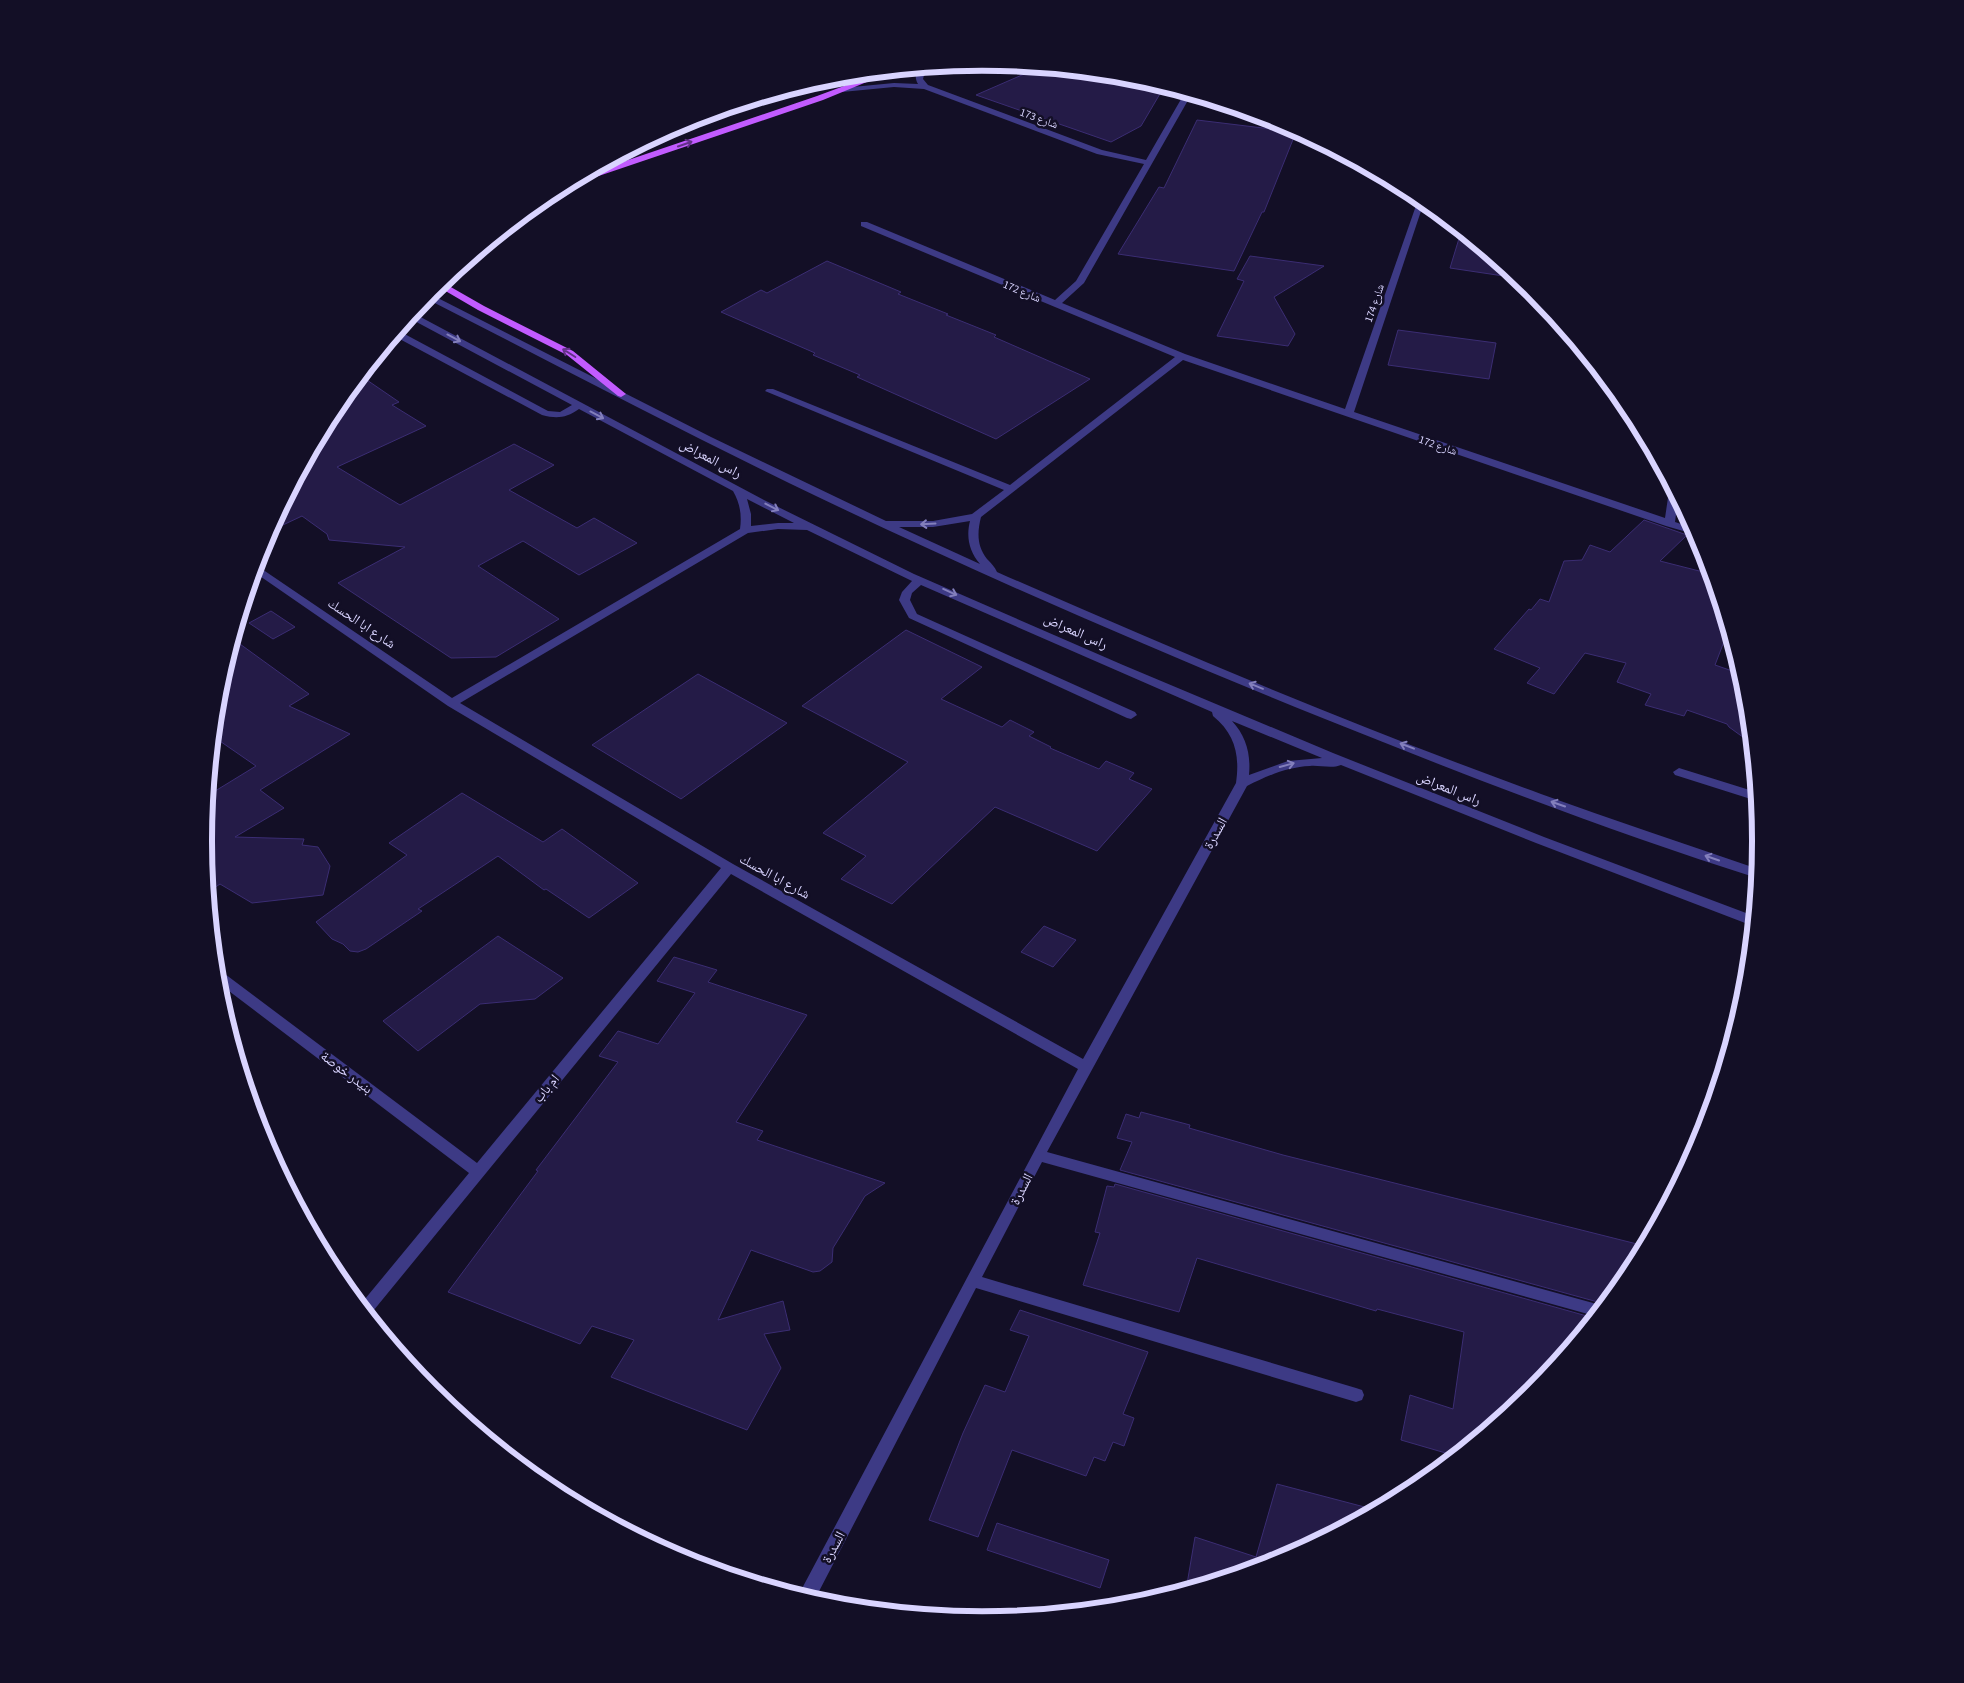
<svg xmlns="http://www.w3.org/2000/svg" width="1964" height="1683" viewBox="0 0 1964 1683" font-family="'Source Sans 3','Noto Naskh Arabic',sans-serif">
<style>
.building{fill:#241b47;stroke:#3b2d73}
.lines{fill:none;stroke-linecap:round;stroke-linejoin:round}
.minor{fill:#3d3a85;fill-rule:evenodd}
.major{fill:#c25bff;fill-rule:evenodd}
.oneway{stroke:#623188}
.oneway2{stroke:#837fbc}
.labels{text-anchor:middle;stroke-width:5;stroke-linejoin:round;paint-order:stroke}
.far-street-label{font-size:11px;fill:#d9d4ff;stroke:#130f26}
.street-label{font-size:14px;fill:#d9d4ff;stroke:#130f26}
.rim{fill:none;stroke:#d9d4ff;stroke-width:6}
</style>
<rect width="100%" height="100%" fill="#130f26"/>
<path class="building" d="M1038,68L1134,78L1164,87L1141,126L1111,142L976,95Z
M1197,120L1296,132L1264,212H1262L1234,271L1118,254L1159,187L1164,188Z
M1461,232L1477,245L1517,278L1450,268Z
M1250,256L1324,266L1274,297L1295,334L1288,346L1217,336L1244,281L1237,279Z
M827,261L901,292L898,294L948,314L946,315L996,335L994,337L1090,379L996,439L857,377L860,375L813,355L815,353L721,312L761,290L767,293Z
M1398,330L1496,343L1489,379L1388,365Z
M361,376L399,402L392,405L426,426L337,467L400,505L514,444L554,465L509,490L577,528L594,518L637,543L579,575L523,541L478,566L559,619L496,657L451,658L338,583L405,547L329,540L327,534L302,516L268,532L334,408Z
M1644,520L1687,535L1660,561L1711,574L1728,631L1715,665L1741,674L1746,690L1751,743L1729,727L1727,724L1687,710L1684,716L1645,705L1651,694L1617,682L1626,663L1585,653L1554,694L1527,683L1540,668L1494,649L1529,609L1531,610L1540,599L1549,602L1564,561L1582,560L1590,545L1610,552Z
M271,611L295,627L273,639L249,623Z
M906,630L982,667L941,699L1002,727L1010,720L1034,732L1029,736L1051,747L1050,748L1099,769L1106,761L1134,773L1129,779L1152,789L1097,851L995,807L892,904L841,879L866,856L823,833L908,762L802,706Z
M233,639L309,694L289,706L350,734L260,790L284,808L235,837L304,839L302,845L318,847L330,866L323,895L252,903L220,884L208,892L203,841L207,796L256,766L214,737L218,689Z
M698,674L787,723L681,799L592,745Z
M462,793L543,842L562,829L638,883L589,918L546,889L544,890L498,856L418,909L422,911L366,949L358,952L350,951L343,944L332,939L316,922L407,855L389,843Z
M1044,926L1076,940L1053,967L1021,952Z
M498,936L563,978L535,999L480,1004L418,1051L383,1021Z
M674,957L717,970L708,982L807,1015L736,1122L763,1131L757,1140L885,1183L865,1196L833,1248L832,1262L820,1271L813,1272L751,1250L718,1320L783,1301L790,1330L764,1334L781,1368L747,1430L611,1377L634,1340L592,1326L580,1344L448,1292L538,1171L536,1170L618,1062L599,1056L618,1031L658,1044L695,993L657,981Z
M1141,1112L1190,1125L1189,1128L1283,1155L1645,1246L1630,1275L1605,1304L1120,1170L1132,1142L1117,1138L1126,1114L1139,1118Z
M1115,1184L1594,1318L1533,1393L1456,1456L1401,1440L1410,1395L1453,1409L1464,1332L1377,1309L1376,1311L1197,1258L1179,1312L1083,1285L1100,1233L1095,1232L1107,1186L1114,1187Z
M1020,1310L1148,1352L1123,1414L1134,1418L1124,1446L1113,1442L1105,1461L1094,1457L1086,1476L1012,1450L978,1537L929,1520L963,1433L985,1385L1005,1392L1029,1336L1010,1330Z
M1277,1484L1376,1510L1280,1561L1186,1590L1195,1537L1256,1557Z
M997,1523L1109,1560L1100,1588L987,1550Z"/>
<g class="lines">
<path class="minor" d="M926,68L923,79L928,85L1102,150L1146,160L1184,94L1191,95L1084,283L1062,303L1185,354L1345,409L1419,197L1424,202L1354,412L1665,518L1669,491L1672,488L1678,499L1675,522L1693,528L1697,535L1666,526L1183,360L981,517C977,533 977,546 987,559C991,563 995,567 997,572C1176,651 1357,727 1541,794C1613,820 1686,844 1758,869L1757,878C1611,832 1467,776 1325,719C1154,650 983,576 816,496C684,433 555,364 425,298L430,294L711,437L886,521H933L972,514L1004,490L765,391L767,389H773L1010,485L1175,357L861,226V222H867L1055,300L1076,281L1144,164L1097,154L924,89L894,87L842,92L838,90L842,88L894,83L918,84C915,79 915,74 918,69ZM970,521C966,537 969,551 980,564L899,527H933Z
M413,313L764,500L914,574L1123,665L1333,753L1544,837L1754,916L1753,926L1536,843L1341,765C1332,769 1319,765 1310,766C1287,767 1267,776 1247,786L1047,1152L1604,1306L1595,1316L1042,1162L982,1277L1356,1388L1362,1390L1364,1395L1362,1400L1356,1402L976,1288L814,1601L798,1596L1078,1069L731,874L369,1316L360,1305L469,1173L217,982L216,969L221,971L477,1163L721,868L448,706L254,572L256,565L452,698L740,529C742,515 740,503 733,491L579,409C566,418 557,419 542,415L394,336L399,331L548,411L560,412L572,405L409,318ZM747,499L794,523H778L751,526V514ZM778,529L807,530L912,581L902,592L899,600L909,618L1127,718L1131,719L1137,715L1135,712L917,614L910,600L912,593L921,585L1212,712L1213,716C1235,734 1240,755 1236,783L1083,1059L733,864L460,703L748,533ZM1232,721L1322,758L1288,761L1249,775C1251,754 1246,736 1232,721Z
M1679,768L1756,792L1757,801L1675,775L1673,772Z"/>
<path class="major" d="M891,72L823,100L575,184L569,183L584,175L817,96L879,73Z
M811,83V86L654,142L648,141L662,133L757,100Z
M442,282L484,306L573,351L626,394L621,397L618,396L567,355L478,310L437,286Z"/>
</g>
<defs><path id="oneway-shaft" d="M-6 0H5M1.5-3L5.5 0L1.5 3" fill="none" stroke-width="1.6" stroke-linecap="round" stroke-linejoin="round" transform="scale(1.25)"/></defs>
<g class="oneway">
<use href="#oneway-shaft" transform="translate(685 144) rotate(-19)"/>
<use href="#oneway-shaft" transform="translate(569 353) rotate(-148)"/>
</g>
<g class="oneway2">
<use href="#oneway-shaft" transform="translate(454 338) rotate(28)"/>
<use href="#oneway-shaft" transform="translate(597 415) rotate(28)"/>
<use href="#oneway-shaft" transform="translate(772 507) rotate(27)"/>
<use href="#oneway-shaft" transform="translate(928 524) rotate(177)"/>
<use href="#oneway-shaft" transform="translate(950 592) rotate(24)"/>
<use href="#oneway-shaft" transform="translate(1256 686) rotate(-158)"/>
<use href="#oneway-shaft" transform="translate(1407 746) rotate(-159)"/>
<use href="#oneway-shaft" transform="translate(1287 765) rotate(-15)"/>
<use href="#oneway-shaft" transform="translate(1558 804) rotate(-161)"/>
<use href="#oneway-shaft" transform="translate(1712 858) rotate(-161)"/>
</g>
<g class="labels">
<g class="far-street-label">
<text transform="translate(1039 118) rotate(20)" y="4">شارع 173</text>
<text transform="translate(1022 291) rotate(23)" y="4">شارع 172</text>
<text transform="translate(1374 303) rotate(-71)" y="4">شارع 174</text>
<text transform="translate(1438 445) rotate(19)" y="4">شارع 172</text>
</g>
<g class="street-label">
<text transform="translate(711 458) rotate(28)" y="5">راس المعراض</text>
<text transform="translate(362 623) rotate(34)" y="5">شارع ابا الحسك</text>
<text transform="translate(1076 631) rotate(24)" y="5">راس المعراض</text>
<text transform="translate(1449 788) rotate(22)" y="5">راس المعراض</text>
<text transform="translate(1215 833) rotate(-61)" y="5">السدرة</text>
<text transform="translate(775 876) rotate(29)" y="5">شارع ابا الحسك</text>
<text transform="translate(347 1072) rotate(37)" y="5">بنيدر خوصة</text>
<text transform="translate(546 1088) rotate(-50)" y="5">ام باب</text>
<text transform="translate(1021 1189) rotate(-63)" y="5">السدرة</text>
<text transform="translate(833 1547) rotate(-62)" y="5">السدرة</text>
</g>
</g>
<path d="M0 0H1964V1683H0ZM212 841a770 770 0 1 1 1540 0a770 770 0 1 1-1540 0Z" fill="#130f26" fill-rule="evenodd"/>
<path class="rim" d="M212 841a770 770 0 1 1 1540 0a770 770 0 1 1-1540 0Z"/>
</svg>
